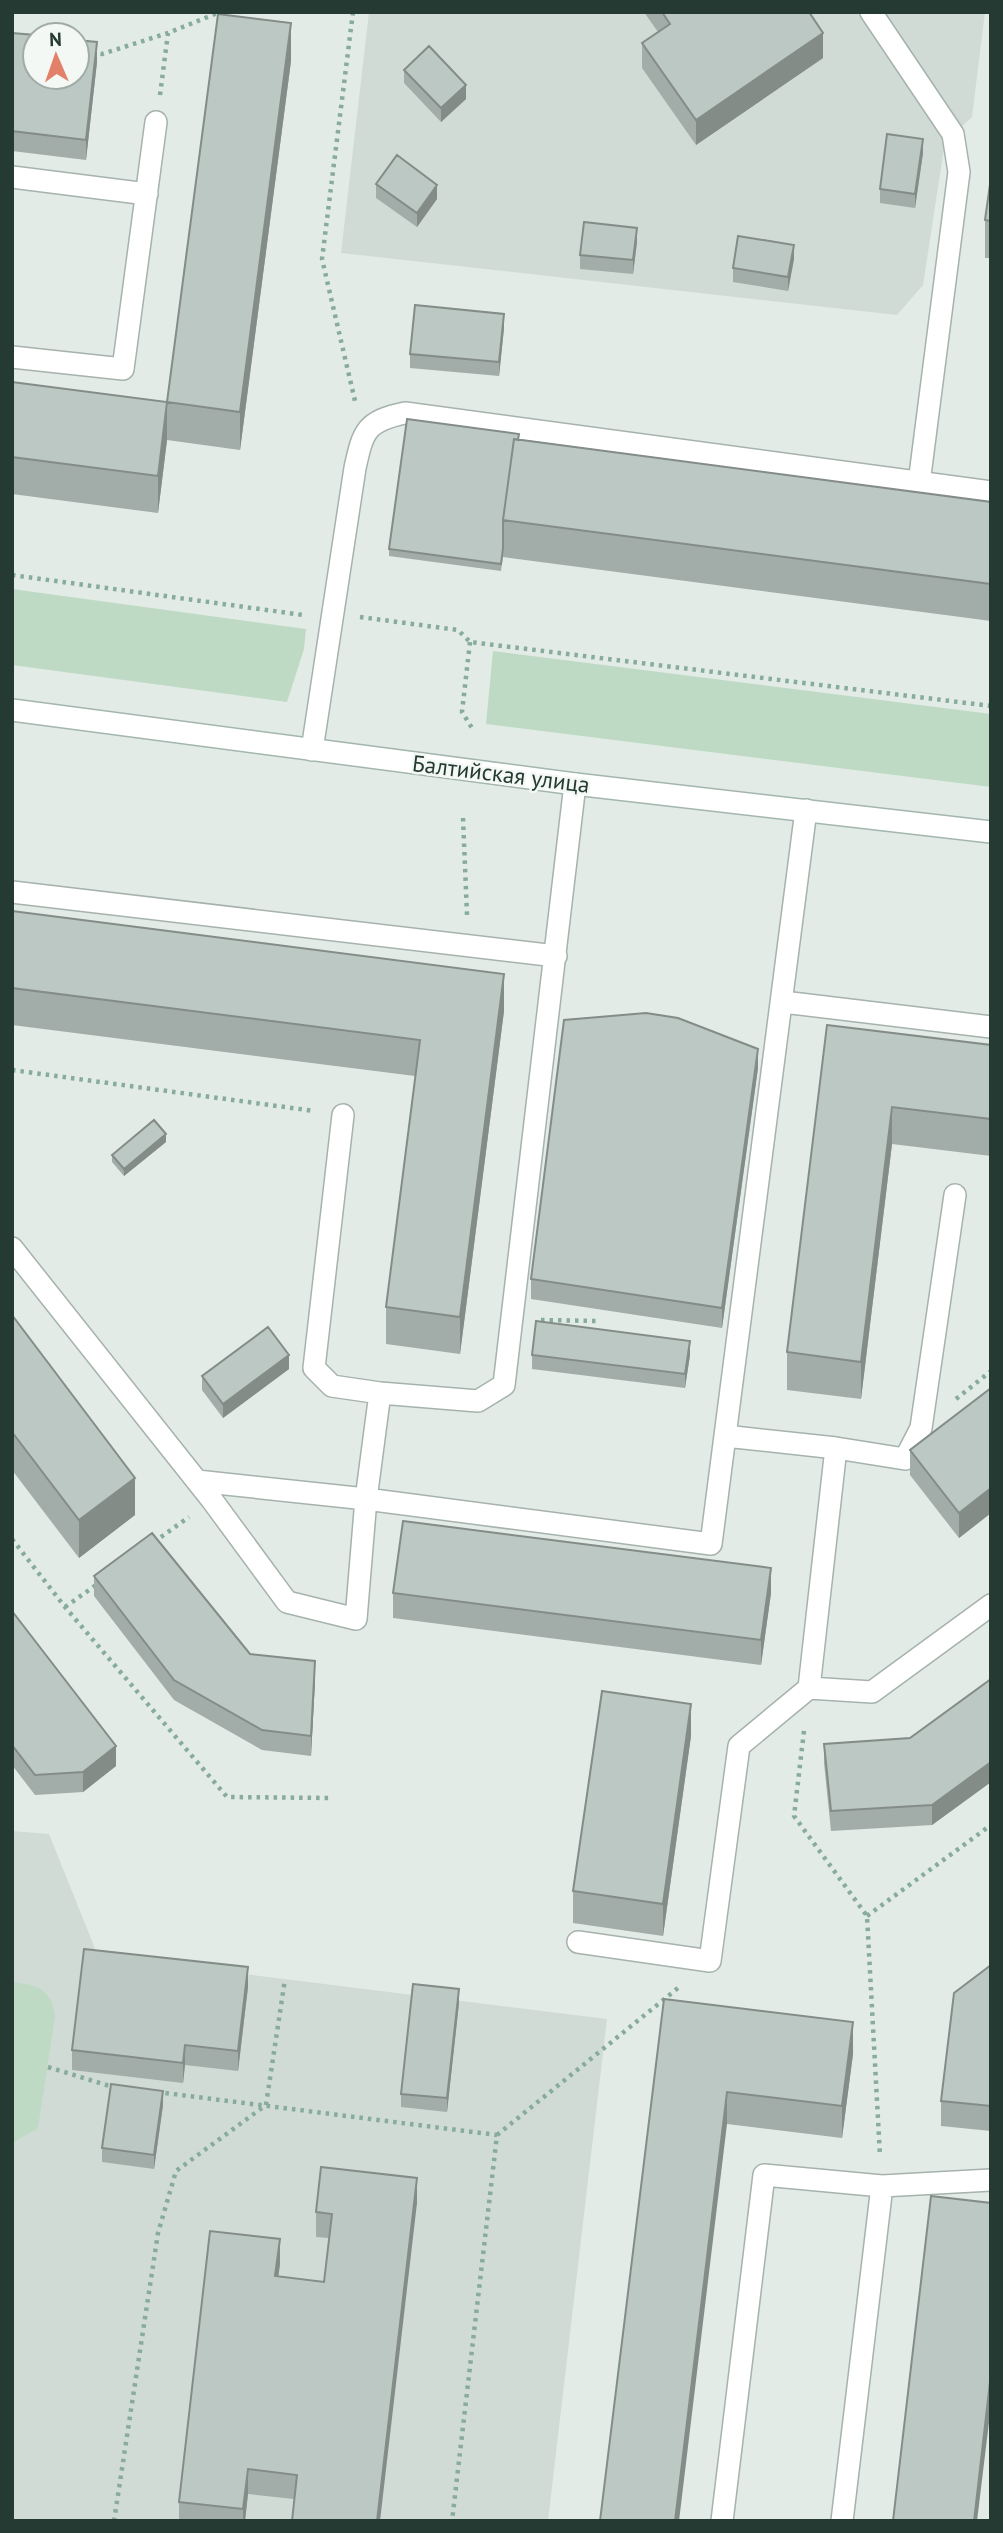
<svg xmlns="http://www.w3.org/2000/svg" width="1003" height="2533" viewBox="0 0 1003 2533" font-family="'PT Sans',sans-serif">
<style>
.built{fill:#d1dbd6}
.green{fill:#bedac4}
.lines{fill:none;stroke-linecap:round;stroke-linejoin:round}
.service-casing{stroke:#a6b2ad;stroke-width:24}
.secondary-casing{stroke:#a3b6ae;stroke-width:24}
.path{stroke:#87ab9d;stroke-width:4.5;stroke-dasharray:3.5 5;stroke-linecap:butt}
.service{stroke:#fff;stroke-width:21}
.secondary{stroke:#fff;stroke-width:21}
.wall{fill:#a2aca8}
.shaded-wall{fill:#848c88}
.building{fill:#bcc8c3;stroke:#848c88;stroke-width:2}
.labels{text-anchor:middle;stroke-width:5;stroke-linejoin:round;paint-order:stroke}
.street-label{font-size:23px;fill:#253a33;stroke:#f3f8f5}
</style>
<rect width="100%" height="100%" fill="#e3ebe7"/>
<path class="built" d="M369,12H985L972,117L945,142L923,285L897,315L341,253Z
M12,1831L49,1834L98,1956L607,2019L548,2521H12Z"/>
<path class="green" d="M12,589L306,629L304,649L287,702L12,665Z
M493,651L991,714V787L486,724Z
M12,1982C37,1985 52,1989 55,2016L38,2128L14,2142Z"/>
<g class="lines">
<defs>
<path id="service" d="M871,12L953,134L959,172L919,483
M12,177L147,194
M12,357L123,369L156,122
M312,750L355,468C363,431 366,421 405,413L991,492
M12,892L556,956
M783,1002L991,1027
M12,1248L212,1500L287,1602L356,1619L366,1499L711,1544L806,810
M380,1393L478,1401L504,1385L575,784
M836,1448L905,1459L921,1428L955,1195
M197,1481L366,1499L380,1393L332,1386L314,1368L343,1115
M809,1688L872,1692L991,1605
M578,1942L710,1961L739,1746L809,1688L836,1448L725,1436
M882,2186L991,2180
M722,2521L764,2175L882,2186L842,2521"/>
<path id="secondary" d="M12,710L575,784L991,832"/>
</defs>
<use href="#service" class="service-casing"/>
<use href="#secondary" class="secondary-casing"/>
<path class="path" d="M353,12L322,259L355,401
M92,53L102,54L168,33
M160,95L168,33L220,12
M12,575L303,615
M360,617L458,630L470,642L991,706
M470,642L462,712L472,728
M463,818L467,915
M12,1070L314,1111
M541,1320L598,1321
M956,1399L991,1371
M12,1539L65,1607L227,1797L331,1798
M154,1542L189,1517
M65,1607L99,1583
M804,1731L794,1816L867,1916L880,2156
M867,1916L991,1825
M48,2067L113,2087
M157,2092L497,2135L452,2521
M497,2135L678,1988
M114,2521L158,2233L176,2171L266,2105L285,1979"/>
<use href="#service" class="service"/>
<use href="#secondary" class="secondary"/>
</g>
<path class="wall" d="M644,12H809L823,58L696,145L642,68V43L658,32Z
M12,33L97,62L86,160L12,151Z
M291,61L240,450L167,440L158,513L12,494V382L167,402Z
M404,70L466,99L441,122L404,83Z
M923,153L915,208L880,203V189Z
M991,177V258H985V220Z
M376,184L437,199L417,227L376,198Z
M637,242L633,274L580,269V255Z
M794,259L788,291L733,282V268Z
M504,328L499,376L410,368V354Z
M519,440L991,502V621L503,557V556L501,571L389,556V549Z
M12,911L504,1011L460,1354L386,1344V1307L415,1076L12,1025Z
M827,1025L991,1045V1156L892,1144L861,1399L787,1390V1352Z
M758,1068L722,1328L531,1299V1279Z
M166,1142L124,1176L112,1162V1155Z
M12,1315L135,1515L79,1558L12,1470Z
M532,1355H690L685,1388L532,1369Z
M289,1369L223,1418L202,1390V1376Z
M991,1388V1513L959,1538L910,1475V1450Z
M94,1576L250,1654L315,1681L311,1756L262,1750L174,1700L94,1596Z
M393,1593H771L761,1665L393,1618Z
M12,1611L116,1766L83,1792L35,1795L12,1765Z
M991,1679V1782L932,1825L831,1831L824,1763V1744L910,1738Z
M691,1736L663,1936L573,1923V1891Z
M991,1965V2131L941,2126V2101Z
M248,1987L238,2071L185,2065L183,2083L72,2070V2050Z
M664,1999L853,2054L842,2138L727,2124Z
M459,2003L447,2112L401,2107V2094Z
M163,2105L154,2169L102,2162V2148Z
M417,2203L294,2499L248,2494L245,2521H179V2502L280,2264L278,2276L324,2282L329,2238L316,2237V2212Z"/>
<path class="shaded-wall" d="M291,23V61L240,450V412Z
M823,33V58L696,145V120Z
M97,42V62L86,160V140Z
M466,85V99L441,122V108Z
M923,139V153L915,208V194Z
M437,185V199L417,227V213Z
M637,228V242L633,274V260Z
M794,245V259L788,291V277Z
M504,314V328L499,376V362Z
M167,402V440L158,513V476Z
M504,974V1011L460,1354V1317Z
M758,1049V1068L722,1328V1308Z
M892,1107V1144L861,1399V1362Z
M166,1134V1142L124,1176V1169Z
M690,1341V1355L685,1388V1374Z
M289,1355V1369L223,1418V1404Z
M135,1478V1515L79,1558V1520Z
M991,1488V1513L959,1538V1513Z
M771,1568V1593L761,1665V1640Z
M315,1661V1681L311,1756V1736Z
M691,1704V1736L663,1936V1904Z
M116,1746V1766L83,1792V1772Z
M991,1762V1782L932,1825V1805Z
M248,1967V1987L238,2071V2051Z
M459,1989V2003L447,2112V2098Z
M853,2022V2054L842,2138V2106Z
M185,2045V2065L183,2083V2063Z
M163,2091V2105L154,2169V2155Z
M727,2092V2124L679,2521H675Z
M417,2178V2203L380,2521H377Z
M280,2239V2264L275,2301V2276Z
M991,2373V2406L977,2521H974Z
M248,2469V2494L245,2521H243V2509Z"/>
<path class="building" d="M662,12H809L823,33L696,120L642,43L670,24Z
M218,14L291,23L240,412L167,402Z
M12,33L35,35V77H77V40L97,42L86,140L12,131Z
M429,46L466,85L441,108L404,70Z
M887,134L923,139L915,194L880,189Z
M397,155L437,185L417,213L376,184Z
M991,177V221L985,220Z
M584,222L637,228L633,260L580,255Z
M738,236L794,245L788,277L733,268Z
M415,305L504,314L499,362L410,354Z
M12,382L167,402L158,476L12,457Z
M407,419L519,434L518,440L514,439L503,520V548L501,564L389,549Z
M514,439L991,502V584L503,520Z
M12,911L504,974L460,1317L386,1307L420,1040L12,988Z
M646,1013L678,1018L758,1049L722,1308L531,1279L564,1020Z
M827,1025L991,1045V1119L892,1107L861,1362L787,1352Z
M154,1120L166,1134L124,1169L112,1155Z
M12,1315L135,1478L79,1520L12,1432Z
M536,1321L690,1341L685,1374L532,1355Z
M268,1327L289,1355L223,1404L202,1376Z
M991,1388V1488L959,1513L910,1450Z
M403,1521L771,1568L761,1640L393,1593Z
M152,1533L250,1654L315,1661L311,1736L262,1730L174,1680L94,1576Z
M12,1611L116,1746L83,1772L35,1775L12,1745Z
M991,1679V1762L932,1805L831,1811L824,1744L910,1738Z
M602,1691L691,1704L663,1904L573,1891Z
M84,1949L248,1967L238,2051L185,2045L183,2063L72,2050Z
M991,1965V2106L941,2101L954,1993Z
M413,1984L459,1989L447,2098L401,2094Z
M664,1999L853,2022L842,2106L727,2092L675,2521H600Z
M111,2084L163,2091L154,2155L102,2148Z
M321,2167L417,2178L377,2521H292L297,2475L248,2469L243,2509L179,2502L210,2231L280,2239L275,2276L324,2282L332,2214L316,2212Z
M931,2196L991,2203V2373L974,2521H893Z"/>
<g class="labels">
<g class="street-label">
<text transform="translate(501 774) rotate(7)" y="8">Балтийская улица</text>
</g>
</g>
<rect width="1003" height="2533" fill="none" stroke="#253a33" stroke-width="28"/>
<g transform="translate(56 56) rotate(358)"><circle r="33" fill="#f3f8f5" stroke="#a1aca7" stroke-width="2"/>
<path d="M0-5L12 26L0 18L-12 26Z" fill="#e2806a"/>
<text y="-10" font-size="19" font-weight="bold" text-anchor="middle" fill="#253a33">N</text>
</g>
</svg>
